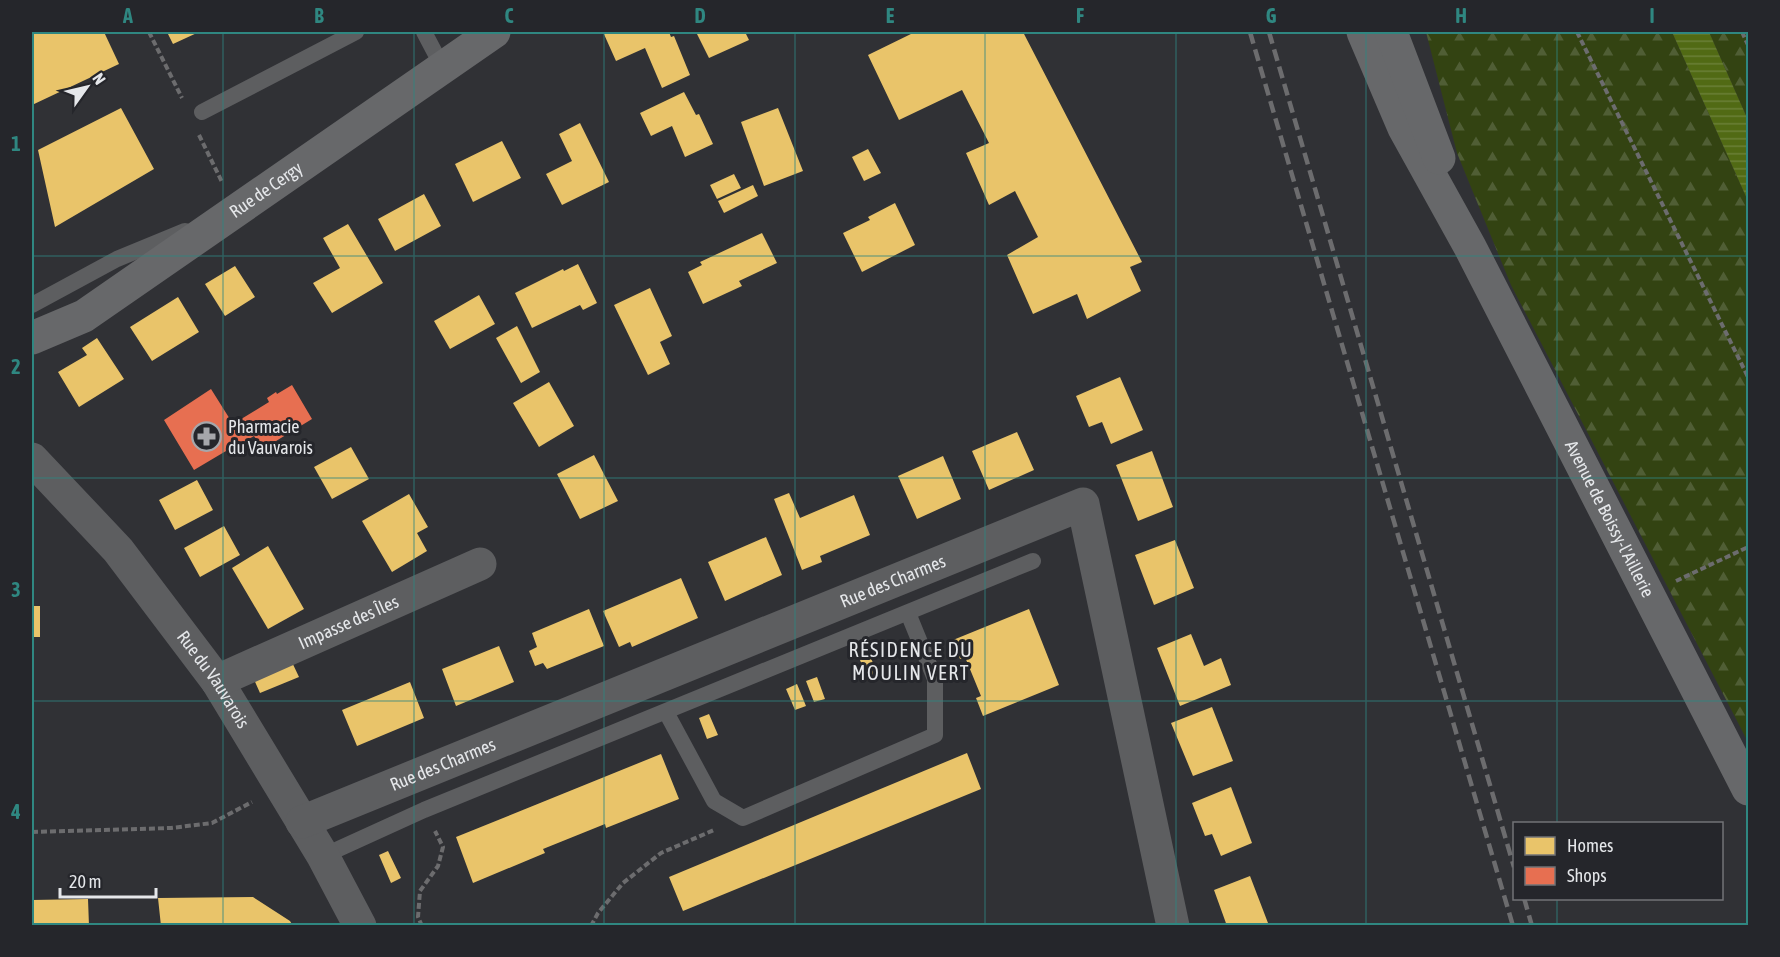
<svg xmlns="http://www.w3.org/2000/svg" width="1780" height="957" viewBox="0 0 1780 957" font-family="'Asap Condensed',sans-serif">
<style>
.forest{fill:url(#forest-firs)}
.water{fill:url(#water-rules)}
.homes{fill:#e9c46a}
.shops{fill:#e76f51}
.lines{fill:none;stroke-linecap:round;stroke-linejoin:round}
.path{stroke:#6c6c6e;stroke-width:4;stroke-dasharray:6 3;stroke-linecap:butt}
.lane{stroke:#5d5e60;stroke-width:16}
.street{stroke:#5d5e60;stroke-width:33}
.secondary{stroke:#67686a;stroke-width:33}
.rail{stroke:#6c6c6e;stroke-width:4.5;stroke-dasharray:12 6;stroke-linecap:butt}
.grid{fill:none;stroke:#2f8781;stroke-width:1.5;stroke-opacity:0.55}
.labels{text-anchor:middle;stroke-width:6;stroke-linejoin:round;paint-order:stroke}
.street-label{font-size:18px;fill:#e5e7ea;stroke:#25262b}
.poi-label{font-size:18px;fill:#e5e7ea;stroke:#25262b;text-anchor:start}
.neighbourhood-label{font-size:20px;letter-spacing:1.5px;fill:#e5e7ea;stroke:#25262b}
.neatline{fill:none;stroke:#2f8781;stroke-width:2}
.grid-label{font-size:20px;text-anchor:middle;font-weight:bold;fill:#2f8781}
</style>
<defs>
<pattern id="forest-firs" width="22" height="20" patternUnits="userSpaceOnUse" patternTransform="scale(1.5)"><rect width="22" height="20" fill="#334312"/><path d="M5 1l3.5 6h-7zM16 11l3.5 6h-7z" fill="#505e35"/></pattern>
<pattern id="water-rules" width="6" height="5" patternUnits="userSpaceOnUse" patternTransform="scale(1.5)"><rect width="6" height="5" fill="#516a14"/><path d="M0 2.5h6" fill="none" stroke="#6a7f36"/></pattern>
</defs>
<rect width="100%" height="100%" fill="#303135"/>
<path class="forest" d="M1426,32H1672L1748,201V742L1511,285L1457,153Z
M1709,32H1748V120Z"/>
<path class="water" d="M1672,32H1709L1748,120V201Z"/>
<path class="homes" d="M32,32H104L119,64L32,105Z
M167,32H199L173,44Z
M603,32H669L671,37L674,36L690,75L662,88L645,48L616,61Z
M696,32H745L749,40L709,58Z
M915,32H1023L1142,262L1130,267L1141,291L1087,319L1077,294L1033,314L1007,255L1038,237L1015,191L989,205L966,153L989,143L962,90L899,120L868,55Z
M684,92L696,115L699,114L713,144L685,157L672,126L651,136L640,113Z
M121,108L154,169L55,227L38,150Z
M778,108L803,171L764,186L741,122Z
M580,123L609,182L562,205L546,174L572,161L559,134Z
M502,141L521,178L473,202L455,164Z
M868,149L881,173L864,181L852,157Z
M734,174L741,188L717,199L710,185Z
M753,185L758,196L724,213L718,201Z
M424,194L441,226L395,251L378,219Z
M895,203L915,245L862,272L843,233L870,220L868,217Z
M348,224L383,283L332,313L313,283L340,268L323,238Z
M762,233L777,263L739,281L742,286L703,304L688,272L702,265L700,262Z
M578,264L597,303L583,310L580,305L532,328L515,293L563,269L564,271Z
M235,266L255,297L225,316L205,284Z
M650,288L672,336L660,342L670,364L648,375L614,305Z
M479,295L495,324L450,349L434,321Z
M178,297L199,332L152,361L130,327Z
M517,326L540,372L521,383L496,338Z
M97,338L124,379L79,407L58,372L87,355L82,348Z
M1120,377L1143,430L1111,444L1102,422L1089,427L1076,396Z
M549,382L574,426L539,447L513,403Z
M1017,432L1034,470L989,490L972,451Z
M351,447L369,479L332,499L314,467Z
M1152,451L1173,507L1138,521L1116,465Z
M594,455L618,501L580,519L557,474Z
M943,456L961,499L917,519L898,476Z
M197,480L213,510L175,530L159,500Z
M789,493L800,518L854,495L870,535L820,556L822,562L802,570L774,499Z
M409,494L428,527L417,533L427,551L392,572L362,521Z
M224,526L240,555L200,577L184,548Z
M766,537L782,575L725,601L708,562Z
M1175,540L1194,588L1154,605L1135,555Z
M268,546L304,609L268,629L232,568Z
M681,578L698,618L632,647L630,642L619,647L603,611Z
M32,606H40V637H32Z
M589,609L604,646L547,669L543,663L535,666L529,651L537,647L532,633Z
M1029,609L1059,685L983,716L976,698L981,696L965,657L960,659L953,640Z
M1191,634L1204,666L1221,658L1231,685L1180,706L1157,648Z
M499,646L514,682L456,706L442,669Z
M870,656L879,677L868,681L860,660Z
M290,658L299,677L260,693L252,675Z
M817,677L825,699L814,702L806,681Z
M410,682L424,718L357,746L342,710Z
M797,684L806,706L795,710L786,689Z
M1212,707L1233,761L1193,776L1171,723Z
M709,714L718,735L707,739L699,718Z
M967,753L981,789L683,911L669,877Z
M661,754L679,799L606,828L605,824L543,849L545,853L473,883L456,837Z
M1231,787L1252,843L1221,856L1212,834L1205,836L1192,803Z
M388,851L401,878L391,883L379,855Z
M1250,876L1268,923L1262,926H1227L1214,890Z
M253,897L290,921L293,926H161L158,898Z
M88,899L89,926H32V900Z"/>
<path class="shops" d="M292,385L312,419L263,449L254,436L227,452L226,451L194,470L164,420L211,389L233,424L269,402L267,398L276,392L277,394Z"/>
<g class="lines">
<path class="path" d="M149,32L182,98
M1577,32L1748,377
M1742,32L1748,45
M199,135L222,182
M1676,581L1748,547
M32,832L171,828L212,823L252,802
M422,926L418,917L420,891L438,866L443,847L435,831
M591,926L598,913L623,883L661,853L714,830"/>
<path class="lane" d="M424,32L443,68
M202,112L356,32
M32,305L117,259L185,231
M666,712L714,801L743,818L935,735V679L908,613
M323,856L424,810L1033,561"/>
<g class="street">
<path id="s1" d="M32,459L118,550L217,681L323,856L360,926"/>
<path id="s2" d="M217,681L480,564"/>
<path id="s3" d="M302,822L1083,504L1173,926"/>
</g>
<g class="secondary">
<path id="s4" d="M1363,32L1404,128L1470,247L1748,789"/>
<path d="M1391,32L1439,158"/>
<path id="s5" d="M32,338L84,316L494,32"/>
</g>
<path class="rail" d="M1250,32L1513,926
M1269,32L1514,867
M1524,898L1532,926"/>
</g>
<path class="grid" d="M223,32V926M414,32V926M604,32V926M795,32V926M985,32V926M1176,32V926M1366,32V926M1557,32V824M32,256H1748M32,478H1748M32,701H1748M1557,898V926"/>
<defs>
<symbol id="pharmacy-ring" viewBox="-11 -11 22 22"><circle r="9.5" fill="#25262b" stroke="#a6a7ab" stroke-width="1.5"/><path d="M-2-6h4v4h4v4h-4v4h-4v-4h-4v-4h4Z" fill="#a6a7ab"/></symbol>
</defs>
<g fill-rule="evenodd">
<use href="#pharmacy-ring" x="190" y="420" width="33" height="33"/>
</g>
<g class="labels">
<g class="street-label">
<text dy="6" stroke="none"><textPath href="#s5" startOffset="278">Rue de Cergy</textPath></text>
<text dy="6" stroke="none"><textPath href="#s4" startOffset="546">Avenue de Boissy-l'Aillerie</textPath></text>
<text dy="6" stroke="none"><textPath href="#s3" startOffset="638">Rue des Charmes</textPath></text>
<text dy="6" stroke="none"><textPath href="#s2" startOffset="144">Impasse des Îles</textPath></text>
<text dy="6" stroke="none"><textPath href="#s1" startOffset="286">Rue du Vauvarois</textPath></text>
<text dy="6" stroke="none"><textPath href="#s3" startOffset="152">Rue des Charmes</textPath></text>
</g>
<g class="poi-label">
<text x="228" y="433">Pharmacie<tspan x="228" dy="21">du Vauvarois</tspan></text>
</g>
<g class="neighbourhood-label">
<text x="911" y="657">RÉSIDENCE DU<tspan x="911" dy="23">MOULIN VERT</tspan></text>
</g>
</g>
<rect width="1780" height="957" fill="none" stroke="#25262b" stroke-width="66"/>
<rect x="1513" y="822" width="210" height="78" fill="#25262b" stroke="#727377" stroke-width="1.5"/>
<rect x="1525" y="837" width="30" height="18" fill="#e9c46a" stroke="#727377" stroke-width="1.5"/>
<text x="1567" y="852" font-size="18" fill="#e5e7ea">Homes</text>
<rect x="1525" y="867" width="30" height="18" fill="#e76f51" stroke="#727377" stroke-width="1.5"/>
<text x="1567" y="882" font-size="18" fill="#e5e7ea">Shops</text>
<g transform="translate(87 87) rotate(56)" stroke="#25262b" stroke-width="4.5" paint-order="stroke">
<path d="M0-4.5L10 22L0 15L-10 22Z" fill="#e5e7ea"/>
<text y="-9" font-size="16" font-weight="bold" text-anchor="middle" fill="#e5e7ea">N</text>
</g>
<path d="M60 888v9h96v-9" fill="none" stroke="#e5e7ea" stroke-width="3"/>
<text x="69" y="888" font-size="18" fill="#e5e7ea" stroke="#25262b" stroke-width="4.5" paint-order="stroke">20 m</text>
<rect x="33" y="33" width="1714" height="891" class="neatline"/>
<g class="grid-label">
<text x="128" y="23">A</text>
<text x="319" y="23">B</text>
<text x="509" y="23">C</text>
<text x="700" y="23">D</text>
<text x="890" y="23">E</text>
<text x="1080" y="23">F</text>
<text x="1271" y="23">G</text>
<text x="1461" y="23">H</text>
<text x="1652" y="23">I</text>
<text x="16" y="151">1</text>
<text x="16" y="374">2</text>
<text x="16" y="597">3</text>
<text x="16" y="819">4</text>
</g>
</svg>
